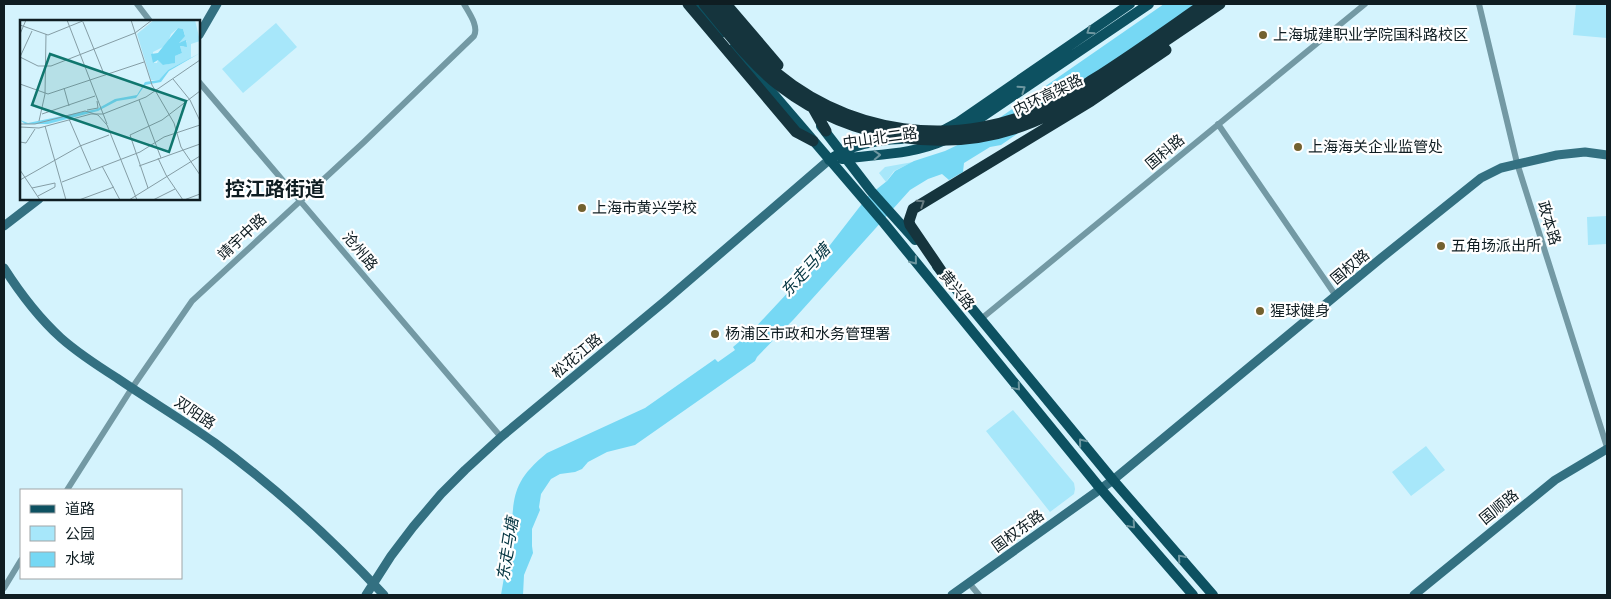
<svg xmlns="http://www.w3.org/2000/svg" width="1611" height="599" viewBox="0 0 1611 599" font-family="Figtree,'Noto Sans SC',sans-serif">
<style>
.green{fill:#a7e7fa}
.water{fill:#76d8f4}
.lines{fill:none;stroke-linecap:round;stroke-linejoin:round}
.street{stroke:#7399a4;stroke-width:6}
.secondary{stroke:#337081;stroke-width:9}
.primary{stroke:#0d5161;stroke-width:10}
.highway{stroke:#15343d;stroke-width:11}
.oneway{stroke:#6e97a0}
.oneway2{stroke:#677b81}
.poi-dot{fill:#73612f;stroke:#fff;stroke-width:2}
.labels{text-anchor:middle;stroke-width:4.5;stroke-linejoin:round;paint-order:stroke}
.poi-label{font-size:15px;fill:#0f1d22;stroke:#fff;text-anchor:start}
.street-label{font-size:15px;fill:#0f1d22;stroke:#fff}
.water-label{font-size:16px;font-style:italic;fill:#033440;stroke:#fff}
.district-label{font-size:20px;font-weight:bold;fill:#0f1d22;stroke:#fff}
.inset-road{fill:none;stroke:#859da5;stroke-width:1}
.view{fill:#0f766e;fill-opacity:0.15;stroke:#0f766e;stroke-width:2.5}
.inset-edge{fill:none;stroke:#0f1d22;stroke-width:2.5}
</style>
<rect width="100%" height="100%" fill="#d4f3fd"/>
<path class="green" d="M1576,4H1607V38L1573,35Z
M276,23L297,47L243,93L222,69Z
M913,162L894,171L886,182L879,173L885,167Z
M1607,216V244L1588,245L1587,217Z
M1013,410L1074,483L1075,489L1074,494L1050,512L986,431Z
M1426,446L1445,470L1411,496L1392,472Z"/>
<path class="water" d="M1164,4H1203L1001,145L990,147L964,163L963,172L949,180L942,174L928,179L910,190L794,319L757,357L755,361L635,445L607,452L588,462L582,469L575,472L560,474L551,479L541,494L539,507L540,510L532,529V546L533,553L524,575L523,595H501C504,577 507,560 510,542C515,498 509,484 547,453L645,408L715,359L718,362L735,350L733,347L752,331L820,258L868,196L887,181L895,171L914,161L945,151L966,141Z"/>
<g class="lines">
<path class="street" d="M137,4L150,21
M1479,4L1517,163L1607,447
M199,82L501,437
M1218,124L1336,296
M981,319L1365,4
M67,490L132,388L192,301L364,142L474,36C479,26 469,13 464,4
M969,583L979,595
M4,588L21,560"/>
<path class="secondary" d="M199,35L217,4
M4,226L39,199
M4,268C20,293 39,318 61,338C78,353 98,366 117,378C149,400 183,420 215,443C276,488 332,539 384,595
M366,595L391,556L413,527L441,494L465,470L501,437L665,301L829,160
M952,595L1113,480L1380,259L1481,178L1501,168L1557,155L1585,152L1607,155
M1414,595L1555,480L1607,449"/>
<path class="primary" d="M696,4L721,33
M734,48L884,223L1100,488L1193,595
M821,126L871,191L915,240
M964,129L1149,4
M944,130L957,123L1130,4
M842,159C877,154 912,155 945,140
M829,160C851,145 874,140 901,139
M937,266L1113,480L1213,595"/>
<path class="highway" d="M688,4L796,132L813,141
M704,4C728,33 751,64 781,87C852,141 950,156 1033,122C1052,114 1070,104 1087,94L1220,4
M714,4C730,22 744,42 761,59C842,138 960,152 1059,101C1071,94 1083,86 1094,79C1132,55 1168,29 1204,4
M726,4L778,65
M813,108L826,131
M942,272L910,225L909,221L913,209L1091,101L1166,50"/>
</g>
<defs><path id="oneway-chevron" d="M-2-3.5L2.5 0L-2 3.5" fill="none" stroke-width="1.6" stroke-linecap="round" stroke-linejoin="round" transform="scale(1.25)"/></defs>
<g class="oneway">
<use href="#oneway-chevron" transform="translate(1090 31) rotate(146)"/>
<use href="#oneway-chevron" transform="translate(1022 89) rotate(-34)"/>
<use href="#oneway-chevron" transform="translate(877 155) rotate(-2)"/>
<use href="#oneway-chevron" transform="translate(914 261) rotate(51)"/>
<use href="#oneway-chevron" transform="translate(1017 387) rotate(50)"/>
<use href="#oneway-chevron" transform="translate(1082 442) rotate(-129)"/>
<use href="#oneway-chevron" transform="translate(1132 525) rotate(49)"/>
<use href="#oneway-chevron" transform="translate(1181 558) rotate(-131)"/>
</g>
<use class="oneway2" href="#oneway-chevron" transform="translate(921 203) rotate(-33)"/>
<g class="poi-dot">
<circle cx="1263" cy="35" r="5"/>
<circle cx="1298" cy="147" r="5"/>
<circle cx="582" cy="208" r="5"/>
<circle cx="1441" cy="246" r="5"/>
<circle cx="1260" cy="311" r="5"/>
<circle cx="715" cy="334" r="5"/>
</g>
<g class="labels">
<g class="poi-label">
<text x="1273" y="40">上海城建职业学院国科路校区</text>
<text x="1308" y="152">上海海关企业监管处</text>
<text x="592" y="213">上海市黄兴学校</text>
<text x="1451" y="251">五角场派出所</text>
<text x="1270" y="316">猩球健身</text>
<text x="725" y="339">杨浦区市政和水务管理署</text>
</g>
<g class="street-label">
<text transform="translate(1048 95) rotate(-26)" y="5">内环高架路</text>
<text transform="translate(880 138) rotate(-8)" y="5">中山北二路</text>
<text transform="translate(1165 152) rotate(-40)" y="5">国科路</text>
<text transform="translate(1549 223) rotate(73)" y="5">政本路</text>
<text transform="translate(242 237) rotate(-43)" y="5">靖宇中路</text>
<text transform="translate(360 251) rotate(50)" y="5">沧州路</text>
<text transform="translate(1350 267) rotate(-40)" y="5">国权路</text>
<text transform="translate(957 290) rotate(51)" y="5">黄兴路</text>
<text transform="translate(577 356) rotate(-40)" y="5">松花江路</text>
<text transform="translate(195 413) rotate(34)" y="5">双阳路</text>
<text transform="translate(1499 507) rotate(-39)" y="5">国顺路</text>
<text transform="translate(1018 531) rotate(-36)" y="5">国权东路</text>
</g>
<g class="water-label">
<text transform="translate(805 270) rotate(-48)" y="6">东走马塘</text>
<text transform="translate(507 549) rotate(-81)" y="6">东走马塘</text>
</g>
<g class="district-label">
<text x="275" y="196">控江路街道</text>
</g>
</g>
<g transform="translate(20 20)">
<rect width="180" height="180" fill="#d4f3fd"/>
<path d="M134,0H175L180,21L171,24V38L148,50L139,60H131L117,14ZM158,8L163,9L165,15L159,23L167,21L164,27L160,26L162,33L155,36L154,43L143,45L146,40L143,41L141,37L140,40L137,35L134,39L138,40L137,43H133V32L147,25L151,14Z" fill="#a7e7fa" fill-rule="evenodd"/>
<path d="M158,8L163,9L165,16L159,23L166,20L167,27L160,26L162,33L155,36V43L143,45L138,40L133,43L131,34L138,33ZM180,33L149,51L141,62L125,65L116,78L97,81L78,91L28,104H5L0,100L8,103L77,89L95,79L117,75L125,62L139,60L148,50Z" fill="#76d8f4"/>
<path class="inset-road" d="M47,0L87,104M111,0L132,65L154,103L161,127L180,155M63,2L84,54M0,5L28,15L65,0M0,14L6,0M0,37L18,46H31L115,13L132,0M0,37L12,11M153,59L170,80L180,101M0,64L28,74L124,42M44,68L49,86M119,80L141,138M67,90L78,88L77,81M22,94L75,76M49,99L71,150M19,101L25,74L26,14M0,104H15L65,91L78,95L87,105L117,180M25,106L46,180M0,107L19,108L71,94H83L126,77L180,40M0,122L6,123L15,109M138,138L146,155L163,180M82,146L100,180M119,146L180,124M0,150L20,180M0,160L60,126L89,115M42,162L120,132L144,117L180,105M12,168L35,163V167L18,176M128,168L110,115L142,100L180,71M59,180L94,167M109,180L180,136M133,180L155,169M164,180L180,174"/>
<path class="view" d="M30,34L166,81L149,132L12,85Z"/>
<rect width="180" height="180" class="inset-edge"/>
</g>
<rect width="1611" height="599" fill="none" stroke="#0f1d22" stroke-width="10"/>
<rect x="20" y="489" width="162" height="90" fill="#ffffff" stroke="#9fa5a7"/>
<rect x="30" y="505" width="25" height="8" fill="#0d5161" stroke="#9fa5a7"/>
<text x="65" y="514" font-size="15" fill="#0f1d22">道路</text>
<rect x="30" y="526" width="25" height="15" fill="#a7e7fa" stroke="#9fa5a7"/>
<text x="65" y="539" font-size="15" fill="#0f1d22">公园</text>
<rect x="30" y="552" width="25" height="15" fill="#76d8f4" stroke="#9fa5a7"/>
<text x="65" y="564" font-size="15" fill="#0f1d22">水域</text>
</svg>
